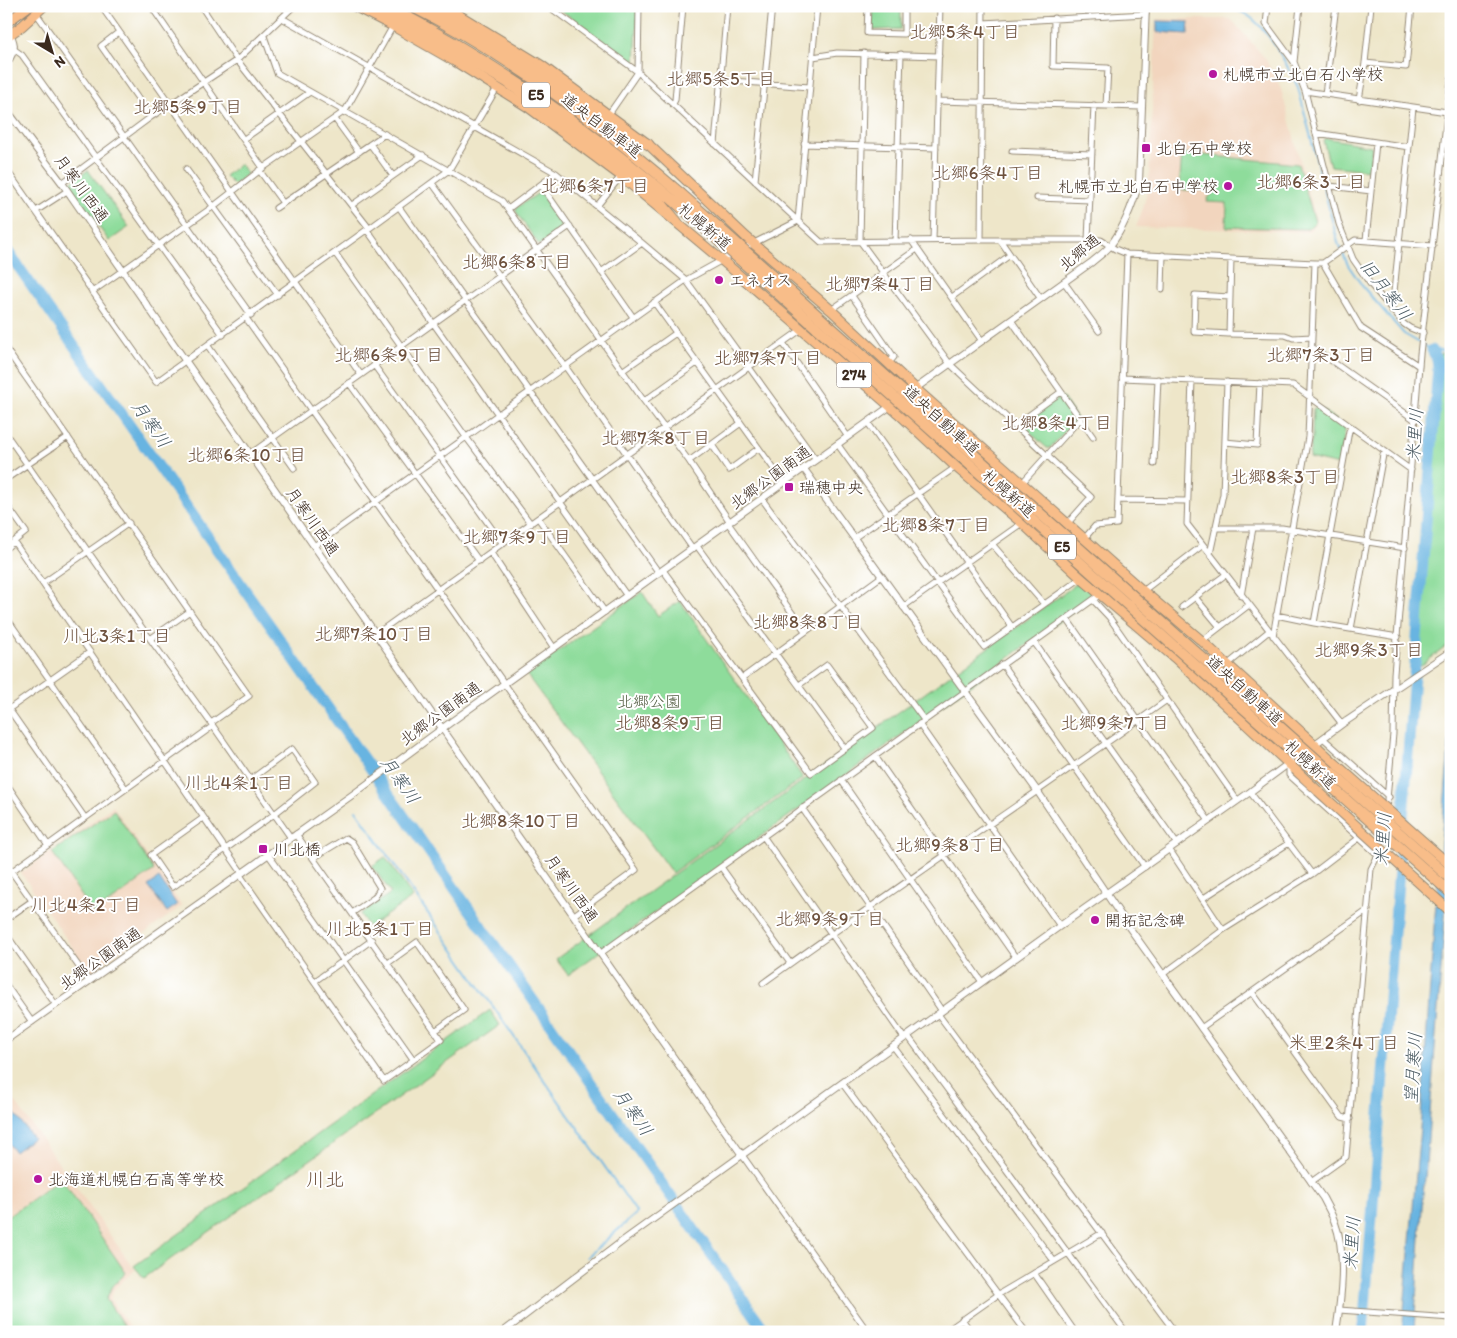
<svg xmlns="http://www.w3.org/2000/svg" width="1457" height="1338" viewBox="0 0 1457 1338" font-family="Itim,'Klee One',sans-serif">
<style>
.built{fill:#f2d5be}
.green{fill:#8edc9b;stroke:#64835c}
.water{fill:#67b4e1;stroke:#516f80}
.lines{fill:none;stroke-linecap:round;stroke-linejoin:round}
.stream{stroke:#67b4e1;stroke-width:2}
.river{stroke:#67b4e1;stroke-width:11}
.minor-casing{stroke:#948874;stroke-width:7}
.tertiary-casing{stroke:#948874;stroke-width:8}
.primary-casing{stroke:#948874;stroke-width:11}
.trunk-casing{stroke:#948874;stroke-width:11}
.motorway-casing{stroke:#948874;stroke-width:12}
.minor{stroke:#fff;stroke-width:5}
.tertiary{stroke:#fff;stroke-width:6}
.primary{stroke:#f8bd89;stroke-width:9}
.trunk{stroke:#f8bd89;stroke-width:9}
.motorway{stroke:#f8bd89;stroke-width:10}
.trunk-bridge-casing{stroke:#948874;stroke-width:11;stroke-linecap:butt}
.motorway-bridge-casing{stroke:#948874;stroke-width:12;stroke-linecap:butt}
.trunk-bridge{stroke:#f8bd89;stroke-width:9}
.motorway-bridge{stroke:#f8bd89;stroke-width:10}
.poi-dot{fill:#b5179e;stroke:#fff;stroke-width:2}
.labels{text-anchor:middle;stroke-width:4;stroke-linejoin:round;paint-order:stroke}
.shield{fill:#fff;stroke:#766a62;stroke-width:1}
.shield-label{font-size:15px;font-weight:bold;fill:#3b2a1e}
.poi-label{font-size:16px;fill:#3b2a1e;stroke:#fff;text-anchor:start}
.street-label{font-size:16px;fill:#3b2a1e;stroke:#fff}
.park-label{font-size:16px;fill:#545f44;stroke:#fff}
.neighbourhood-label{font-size:18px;fill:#6d513d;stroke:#fff}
.water-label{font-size:18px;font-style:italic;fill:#4a5a62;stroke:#fff}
.quarter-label{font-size:19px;fill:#6d513d;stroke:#fff}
</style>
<rect width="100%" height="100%" fill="#fff"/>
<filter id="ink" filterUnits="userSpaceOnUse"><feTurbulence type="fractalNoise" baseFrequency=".02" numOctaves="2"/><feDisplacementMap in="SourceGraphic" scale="10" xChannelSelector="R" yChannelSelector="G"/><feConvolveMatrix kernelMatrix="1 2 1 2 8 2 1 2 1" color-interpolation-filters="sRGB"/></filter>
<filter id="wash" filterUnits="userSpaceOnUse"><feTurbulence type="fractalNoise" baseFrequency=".0096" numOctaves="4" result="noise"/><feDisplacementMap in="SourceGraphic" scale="20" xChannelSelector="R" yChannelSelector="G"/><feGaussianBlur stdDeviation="1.12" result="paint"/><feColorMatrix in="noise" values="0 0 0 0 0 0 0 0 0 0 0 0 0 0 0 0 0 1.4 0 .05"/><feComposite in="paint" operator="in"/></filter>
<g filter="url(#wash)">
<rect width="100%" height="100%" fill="#eee6c9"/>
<path class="built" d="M1156,19H1231L1265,58L1281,89L1317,223L1309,232L1136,227L1144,206L1149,179Z
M113,806L182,906L90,973L21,873Z
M6,1089L135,1270L115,1288L110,1299L133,1332H6Z"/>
<path class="green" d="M555,6H638L635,64Z
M872,6H901V29L874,30L872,28Z
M1326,138L1371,146L1372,147L1369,170L1330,166L1323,140Z
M1182,153L1298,164L1315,222L1308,229L1226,227L1227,203L1207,202L1208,198L1216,190H1179Z
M240,164L247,174L234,185L225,176Z
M88,170L129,227L109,241L68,184Z
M537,194H542L565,224V227L539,245L516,212V208Z
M1441,353L1451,354V643L1418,668Z
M1059,396L1063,398L1077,418L1050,448H1047L1022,425L1024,421Z
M1318,407L1345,426V431L1339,465L1309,458L1312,437L1313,409Z
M1082,580L1096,595L568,975L556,959Z
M642,592L658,616L680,601L803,778L672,873L526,674Z
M114,810L154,870L94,914L52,852Z
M385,857L413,897L369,927L360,914L391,893L372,866Z
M490,1010L500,1025L144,1278L134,1266Z
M61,1178L126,1273L113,1286L106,1299L128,1332H6V1218Z"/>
<path class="water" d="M1157,21L1189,22L1188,34L1157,32Z
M1451,722V840L1425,1178L1423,1193L1414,1330L1413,1332H1402L1421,1116L1434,927Z
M159,878L177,905L167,912L148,886Z
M12,1110L33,1138L15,1152L6,1141V1114Z"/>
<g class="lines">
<path class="stream" d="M1228,6C1234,9 1240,11 1246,14C1269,29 1286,63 1298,87L1338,243L1348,265L1363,287L1404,334L1432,350L1451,351
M356,810L637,1213L587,1257"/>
<path class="river" d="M6,249L766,1332
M1363,1332L1438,367L1437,359L1432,350"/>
</g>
</g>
<g filter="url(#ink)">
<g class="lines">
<defs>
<path id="minor" d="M101,6L361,375
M151,6L263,168
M281,6L288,11
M548,6L638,72L798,221
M868,6L867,33L904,34V6
M1268,6L1266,24L1294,62L1305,91L1339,224L1353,259L1371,285L1404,324L1410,328L1423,333
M36,13L251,315
M282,18L556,173L642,243L686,280L816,460
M1054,18L1053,66L1108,68L1106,106
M983,23L1146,14
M119,32L101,46L151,117
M264,36L277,73L502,201L644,401L689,461L730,522
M15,50L22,55L223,335
M864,53L860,241L950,364L1091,497L1067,524
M813,57L837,53L939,56
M1294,62L1300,6
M1365,63L1406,67L1412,6
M721,80L809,87
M497,88L449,170L367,230L627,596
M1305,91L1447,112
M1325,94L1336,6
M1359,100L1365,63L1371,6
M938,101L1141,107
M673,104L675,100L683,6
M609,114L638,72L639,6
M335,119L359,152
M1316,133L1409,147
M244,139L310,92
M370,144L393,176
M715,144L727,6
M804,144L936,148
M1012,151L1092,154
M6,169L156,382L369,228L237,60L201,6
M186,169L278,295
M259,170L283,203
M755,181L772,6
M62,183L151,117L237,60L294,6
M432,183L565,366L693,549
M541,185L633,317
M1330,186L1371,191
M1037,198L1090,200
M352,205L423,155
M597,206L621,176
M399,207L659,573
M276,208L385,134
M508,209L556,173
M36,211L67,191
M798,221L817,6
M911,240L982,341
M933,240L940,6
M981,240L983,6
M1000,240L1041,299
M1088,240L1094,105
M1366,240L1376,143
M895,241L901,54
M742,249L798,221L821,242L981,240H1101L1115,249L1127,254L1315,263H1323L1355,240L1433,246
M335,253L466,437L531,524
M1231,259L1229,334L1285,335L1293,338L1312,337
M1323,263L1361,328L1419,366
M601,272L642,243
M1064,282L1099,331
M1162,289L1163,255
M92,292L214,206L263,168L345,111L393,26
M852,296L894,357L888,364
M952,297L1010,255
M654,302L784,483
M831,310L917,249
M1392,311L1413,108
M246,318L636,870L574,915
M1011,320L1093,437
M1229,334L1194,332L1195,295L1230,297
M783,343L848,437
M208,346L294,468
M1312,347L1415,420
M6,349L249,696L211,723
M374,365L503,544
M622,371L676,333
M1122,378L1293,385L1411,470
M1192,380L1187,524L1342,724
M349,383L479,561
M644,401L697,363
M868,423L1012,627
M1014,426L1061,392
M6,434L122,600L213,726L291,838
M1225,442L1257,445L1260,383
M712,445L729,470L759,448
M838,445L984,647L1081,578
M250,454L570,226
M689,461L741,423
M1154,464L1158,379
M6,479L68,437
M1022,483L1080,419
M762,499L924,720
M1118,500L1187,501
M6,504L26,532L6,548
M538,518L605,612
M728,523L805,631
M1215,528H1282L1405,548
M854,538L956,467
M1084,539L1095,526L1117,524L1127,254
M14,542L242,873
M992,544L1044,604
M314,546L686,280L735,253
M697,546L845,749
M491,553L554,648
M1210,554L1223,494L1227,382
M663,570L811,773L873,728L827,665L799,685
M43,583L129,523
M1143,591L1203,545
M1241,596L1253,528
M1195,597L1220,627
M1093,600L1109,617L1237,800
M903,607L1022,523
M1182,607L1225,575
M1276,615L1314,623L1398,637
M6,617L126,789
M1067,619L1209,821
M1314,623L1349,431L1352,427
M1351,629L1383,455L1386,452
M376,634L802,329
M1273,636L1308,437L1315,263
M150,639L190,611
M1202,641L1249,605
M1034,642L1177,844
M1002,664L1145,867
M1227,665L1269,631
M742,678L882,576
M6,705L85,818
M6,711L90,652
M919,724L1060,926
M1323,738L1389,797
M875,756L1016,958
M1289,764V775L1378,855
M841,780L982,982
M6,783L48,845
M1250,792L1312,874
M802,808L942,1011
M1386,810L1393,734L1394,674L1420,354L1451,79
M203,818L151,855L173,887L273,815L315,782L292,749L250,780
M296,834L435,1031
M763,836L904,1038
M1169,849L1223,930
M268,854L413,1059
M313,858L346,838L352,842L380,888L375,897L352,913
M6,864L89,981
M721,867L790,963
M12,871L213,726
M240,875L384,1081L441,1040L435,1031L464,1010L417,942L388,963
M1202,899L1289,843
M6,919L32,901
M6,934L56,1005
M601,953L1101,594
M1163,974L1223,930L1312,874L1359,838
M315,981L372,940
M763,983C896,887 1033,796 1167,700
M6,985L32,1022
M1252,992L1342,1117L1350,1119
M938,1014L1175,1332
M1201,1028L1368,910
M908,1036L1126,1332
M893,1046L1054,1261
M842,1083L1026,1332
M742,1155L868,1332
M1311,1182L1346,1157L1371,869L1378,855L1382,833
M1034,1273L1075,1332
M1339,1310L1451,1318
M962,1319L971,1332
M945,1332L999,1294L1102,1233
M1162,1332L1170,1326"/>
<path id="tertiary" d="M6,26C15,42 18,48 6,64
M6,109L62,183L314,546L742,1155
M905,396L1092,262C1098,257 1105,252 1110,246C1124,228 1133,204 1139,182L1146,6
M804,469L1038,792L1126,923L1323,1198C1327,1206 1332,1214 1335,1223C1347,1254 1341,1299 1336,1332
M6,1040L355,793L451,722L892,405
M503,1332L624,1240L1060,926L1250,792L1342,724L1451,651"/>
<path id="primary" d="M6,23L29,6
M6,37L22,26L44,6"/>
<path id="trunk" d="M354,6L393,26L456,62L528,107L621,176L731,268L898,413L956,467L1022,523L1081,578L1175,658L1318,791
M444,6L541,65L648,144L746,237L831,310L916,389L1143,591L1202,641L1338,766"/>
<path id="motorway" d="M367,6L423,34L507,82L619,164L650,190L677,222
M387,6C491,60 585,125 674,201
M411,6C509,55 598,122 680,193
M428,6L534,68L632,138L648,144"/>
</defs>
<use href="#minor" class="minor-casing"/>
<use href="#tertiary" class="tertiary-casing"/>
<use href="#primary" class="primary-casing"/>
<use href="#trunk" class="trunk-casing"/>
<use href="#motorway" class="motorway-casing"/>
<use href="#minor" class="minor"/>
<use href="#tertiary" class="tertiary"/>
<use href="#primary" class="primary"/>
<use href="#trunk" class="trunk"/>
<use href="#motorway" class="motorway"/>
<defs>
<path id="trunk-bridge" d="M1338,766L1451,866
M1318,791L1451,912"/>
<path id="motorway-bridge" d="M680,193L1451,879
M674,201L1451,893"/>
</defs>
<use href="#trunk-bridge" class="trunk-bridge-casing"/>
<use href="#motorway-bridge" class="motorway-bridge-casing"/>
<use href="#trunk-bridge" class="trunk-bridge"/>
<use href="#motorway-bridge" class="motorway-bridge"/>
</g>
</g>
<g class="poi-dot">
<circle cx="1213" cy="74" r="5"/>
<rect x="1141" y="143" width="10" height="10" rx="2.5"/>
<circle cx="1228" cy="186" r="5"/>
<circle cx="719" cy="280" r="5"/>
<rect x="784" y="482" width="10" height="10" rx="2.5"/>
<rect x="258" y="844" width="10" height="10" rx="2.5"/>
<circle cx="1095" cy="920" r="5"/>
<circle cx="38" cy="1179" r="5"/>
</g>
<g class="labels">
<g class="shield">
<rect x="522" y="82.5" width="28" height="25" rx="4"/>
<rect x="836.5" y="362.5" width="35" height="25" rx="4"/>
<rect x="1048" y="534.5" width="28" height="25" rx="4"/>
</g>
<g class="shield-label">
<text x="536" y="100">E5</text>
<text x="854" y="380">274</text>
<text x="1062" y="552">E5</text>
</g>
<g class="poi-label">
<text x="1223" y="80">札幌市立北白石小学校</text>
<text x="1156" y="154">北白石中学校</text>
<text x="1218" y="192" text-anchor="end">札幌市立北白石中学校</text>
<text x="729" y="286">エネオス</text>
<text x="799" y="493">瑞穂中央</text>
<text x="273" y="855">川北橋</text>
<text x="1105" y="926">開拓記念碑</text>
<text x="48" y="1185">北海道札幌白石高等学校</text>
</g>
<g class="street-label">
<text transform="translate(602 125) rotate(37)" y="6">道央自動車道</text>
<text transform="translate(82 188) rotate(54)" y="6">月寒川西通</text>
<text transform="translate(705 226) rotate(40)" y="6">札幌新道</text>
<text transform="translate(1079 252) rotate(-40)" y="6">北郷通</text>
<text transform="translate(942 420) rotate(42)" y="6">道央自動車道</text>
<text transform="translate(770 477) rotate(-36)" y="6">北郷公園南通</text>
<text transform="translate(1009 493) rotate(41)" y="6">札幌新道</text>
<text transform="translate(313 521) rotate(55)" y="6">月寒川西通</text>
<text transform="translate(1245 690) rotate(42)" y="6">道央自動車道</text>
<text transform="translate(440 713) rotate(-36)" y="6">北郷公園南通</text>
<text transform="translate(1311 764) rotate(43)" y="6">札幌新道</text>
<text transform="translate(572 888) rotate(55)" y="6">月寒川西通</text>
<text transform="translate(100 958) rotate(-35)" y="6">北郷公園南通</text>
</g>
<g class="park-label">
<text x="649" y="707">北郷公園</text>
</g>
<g class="neighbourhood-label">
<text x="965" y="38">北郷5条4丁目</text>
<text x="721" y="85">北郷5条5丁目</text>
<text x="188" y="113">北郷5条9丁目</text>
<text x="988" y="179">北郷6条4丁目</text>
<text x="1311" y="188">北郷6条3丁目</text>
<text x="595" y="192">北郷6条7丁目</text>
<text x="517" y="268">北郷6条8丁目</text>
<text x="880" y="290">北郷7条4丁目</text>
<text x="389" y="361">北郷6条9丁目</text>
<text x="1321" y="361">北郷7条3丁目</text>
<text x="768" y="364">北郷7条7丁目</text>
<text x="1057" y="429">北郷8条4丁目</text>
<text x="656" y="444">北郷7条8丁目</text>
<text x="247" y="461">北郷6条10丁目</text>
<text x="1285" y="483">北郷8条3丁目</text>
<text x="936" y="531">北郷8条7丁目</text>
<text x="517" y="543">北郷7条9丁目</text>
<text x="808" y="628">北郷8条8丁目</text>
<text x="374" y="640">北郷7条10丁目</text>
<text x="117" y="642">川北3条1丁目</text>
<text x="1369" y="656">北郷9条3丁目</text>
<text x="670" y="729">北郷8条9丁目</text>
<text x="1115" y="729">北郷9条7丁目</text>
<text x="239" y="789">川北4条1丁目</text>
<text x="521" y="827">北郷8条10丁目</text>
<text x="950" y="851">北郷9条8丁目</text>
<text x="86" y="911">川北4条2丁目</text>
<text x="830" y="925">北郷9条9丁目</text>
<text x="380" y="935">川北5条1丁目</text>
<text x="1344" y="1049">米里2条4丁目</text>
</g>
<g class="water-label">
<text transform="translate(1386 290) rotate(52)" y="6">旧月寒川</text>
<text transform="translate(151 424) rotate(55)" y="6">月寒川</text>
<text transform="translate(1415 435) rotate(-86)" y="6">米里川</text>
<text transform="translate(400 780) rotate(55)" y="6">月寒川</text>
<text transform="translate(1383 839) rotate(-86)" y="6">米里川</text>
<text transform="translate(1413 1068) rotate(-86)" y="6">望月寒川</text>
<text transform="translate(633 1112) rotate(55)" y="6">月寒川</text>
<text transform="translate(1352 1243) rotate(-86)" y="6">米里川</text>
</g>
<g class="quarter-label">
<text x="325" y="1186">川北</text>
</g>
</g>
<rect width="1457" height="1338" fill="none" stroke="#fff" stroke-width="25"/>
<g transform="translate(52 52) rotate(142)" stroke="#ffffff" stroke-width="4" paint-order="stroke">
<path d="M0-4L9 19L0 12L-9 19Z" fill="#3b2a1e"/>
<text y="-8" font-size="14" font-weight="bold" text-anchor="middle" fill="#3b2a1e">N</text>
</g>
</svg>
